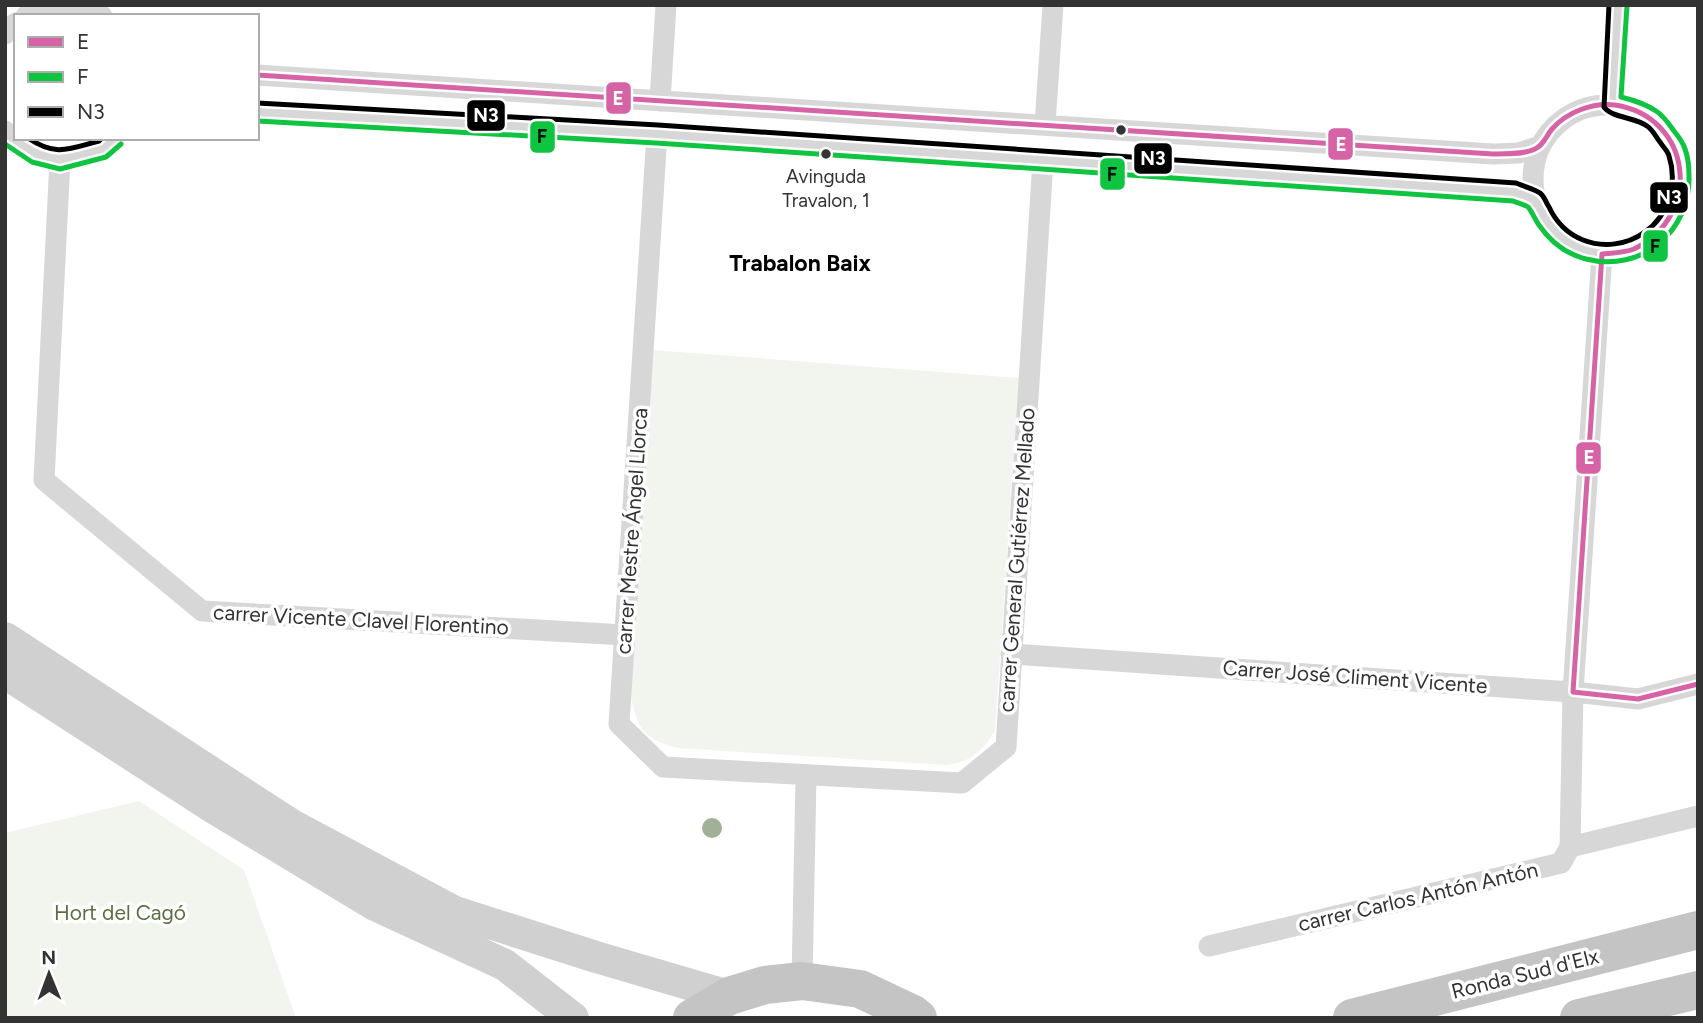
<svg xmlns="http://www.w3.org/2000/svg" width="1703" height="1023" viewBox="0 0 1703 1023" font-family="Figtree,sans-serif">
<style>
.green{fill:#f1f5ed}
.lines{fill:none;stroke-linecap:round;stroke-linejoin:round}
.street{stroke:#d7d7d7;stroke-width:21}
.secondary{stroke:#d0d0d0;stroke-width:32}
.highway{stroke:#c4c4c4;stroke-width:38}
.bus-1-casing{stroke:#fff;stroke-width:10}
.bus-2-casing{stroke:#fff;stroke-width:10}
.bus-3-casing{stroke:#fff;stroke-width:10}
.bus-1{stroke:#d663a6;stroke-width:5}
.bus-2{stroke:#0ec440;stroke-width:5}
.bus-3{stroke:#000;stroke-width:5}
.tree{fill:#a2b095}
.bus-dot{fill:#333;stroke:#fff;stroke-width:2.5}
.labels{text-anchor:middle;stroke-width:7;stroke-linejoin:round;paint-order:stroke}
.bus-label{font-size:19px;fill:#333;stroke:#fff}
.street-label{font-size:21px;fill:#333;stroke:#fff}
.park-label{font-size:21px;fill:#56703f;stroke:#fff}
.neighbourhood-label{font-size:23px;font-weight:bold;fill:#000;stroke:#fff}
.line-badge{stroke:#fff;stroke-width:2.5}
.badge-label{font-size:19px;text-anchor:middle;font-weight:bold;fill:#fff}
.pale-badge-label{font-size:19px;text-anchor:middle;font-weight:bold;fill:#111}
</style>
<rect width="100%" height="100%" fill="#fff"/>
<path class="green" d="M652,350L1019,378L995,731C982,751 971,762 947,765L678,748C645,740 636,728 631,695Z
M139,801L244,870L296,1018H5V833Z"/>
<g class="lines">
<path class="street" d="M71,5L96,11L102,16
M26,16L29,13L69,5
M5,34L11,26L16,23
M257,75L1493,154L1519,153L1540,146
M660,101L666,5
M1612,104L1618,5
M1533 179a74 74 0 1 1 148 0a74 74 0 1 1-148 0Z
M257,112L657,134L1515,192L1536,201
M1045,125L1053,5
M5,131L9,136L36,154L60,160L103,149L115,138
M657,134L619,724L663,767L962,783L1006,747L1043,160
M60,160L44,480L202,611L625,635
M1011,654L1573,692L1638,699L1698,684
M1570,847L1698,816
M1209,946L1561,863L1570,847L1573,692L1602,254
M802,981L806,776"/>
<path class="secondary" d="M5,638L290,824L455,912L596,957L729,996
M5,673L214,808L375,905L505,965L573,1018"/>
<path class="highway" d="M692,1018L729,996L765,985L802,981L860,989L913,1014L918,1018
M1352,1018L1698,930
M1579,1018L1698,990"/>
<defs>
<path id="bus-1" d="M257,75L1493,154C1507,153 1523,155 1535,149C1544,145 1546,136 1552,129C1567,112 1593,102 1615,105C1693,117 1703,216 1634,249C1624,253 1612,253 1602,254L1573,692L1638,699L1698,684"/>
<path id="bus-2" d="M257,121L656,143L1513,201C1517,203 1524,204 1528,207C1532,211 1535,220 1539,225C1550,241 1566,254 1586,259C1641,273 1691,232 1689,175C1689,167 1688,157 1685,149C1683,142 1678,136 1674,131C1668,123 1664,116 1656,111C1646,104 1633,100 1621,97L1627,6
M5,144L32,162L60,169L106,157L121,144"/>
<path id="bus-3" d="M257,103L658,125L1516,183C1523,186 1534,189 1540,193C1545,197 1546,203 1549,207C1556,222 1568,234 1583,240C1603,248 1627,245 1645,232C1668,216 1678,184 1669,156C1668,151 1663,147 1660,142C1656,137 1653,130 1647,126C1635,117 1612,118 1604,107L1609,5
M28,138C56,157 69,149 99,141L102,138"/>
</defs>
<use href="#bus-1" class="bus-1-casing"/>
<use href="#bus-2" class="bus-2-casing"/>
<use href="#bus-3" class="bus-3-casing"/>
<use href="#bus-1" class="bus-1"/>
<use href="#bus-2" class="bus-2"/>
<use href="#bus-3" class="bus-3"/>
</g>
<circle class="tree" cx="712" cy="828" r="10"/>
<g class="bus-dot">
<circle cx="1121" cy="130" r="6"/>
<circle cx="826" cy="154" r="6"/>
</g>
<g class="labels">
<g class="bus-label">
<text x="826" y="183">Avinguda<tspan x="826" dy="24">Travalon, 1</tspan></text>
</g>
<g class="street-label">
<text transform="translate(632 531) rotate(-86)" y="7">carrer Mestre Ángel Llorca</text>
<text transform="translate(1017 560) rotate(-86)" y="7">carrer General Gutiérrez Mellado</text>
<text transform="translate(361 620) rotate(3)" y="7">carrer Vicente Clavel Florentino</text>
<text transform="translate(1355 677) rotate(4)" y="7">Carrer José Climent Vicente</text>
<text transform="translate(1418 897) rotate(-13)" y="7">carrer Carlos Antón Antón</text>
<text transform="translate(1525 974) rotate(-14)" y="7">Ronda Sud d'Elx</text>
</g>
<g class="park-label">
<text x="120" y="920">Hort del Cagó</text>
</g>
<g class="neighbourhood-label">
<text x="800" y="271">Trabalon Baix</text>
</g>
</g>
<g class="line-badge">
<rect x="605" y="81" width="27" height="34" rx="7" fill="#d663a6"/>
<rect x="466" y="99" width="40" height="33" rx="7" fill="#000"/>
<rect x="529" y="120" width="27" height="34" rx="7" fill="#0ec440"/>
<rect x="1327" y="127" width="27" height="34" rx="7" fill="#d663a6"/>
<rect x="1133" y="142" width="40" height="33" rx="7" fill="#000"/>
<rect x="1099" y="157" width="27" height="34" rx="7" fill="#0ec440"/>
<rect x="1649" y="181" width="40" height="33" rx="7" fill="#000"/>
<rect x="1642" y="229" width="27" height="34" rx="7" fill="#0ec440"/>
<rect x="1575" y="441" width="27" height="34" rx="7" fill="#d663a6"/>
</g>
<g class="badge-label">
<text x="618" y="105">E</text>
<text x="486" y="122">N3</text>
<text x="1341" y="151">E</text>
<text x="1153" y="165">N3</text>
<text x="1669" y="204">N3</text>
<text x="1589" y="464">E</text>
</g>
<g class="pale-badge-label">
<text x="542" y="143">F</text>
<text x="1112" y="181">F</text>
<text x="1655" y="253">F</text>
</g>
<rect width="1703" height="1023" fill="none" stroke="#333333" stroke-width="14"/>
<rect x="14" y="14" width="245" height="126" fill="#ffffff" stroke="#adadad" stroke-width="2"/>
<rect x="28" y="37" width="35" height="10" fill="#d663a6" stroke="#adadad" stroke-width="2"/>
<text x="77" y="49" font-size="21" fill="#333333">E</text>
<rect x="28" y="72" width="35" height="10" fill="#0ec440" stroke="#adadad" stroke-width="2"/>
<text x="77" y="84" font-size="21" fill="#333333">F</text>
<rect x="28" y="107" width="35" height="10" fill="#000000" stroke="#adadad" stroke-width="2"/>
<text x="77" y="119" font-size="21" fill="#333333">N3</text>
<g transform="translate(49 974) rotate(359)" stroke="#ffffff" stroke-width="5" paint-order="stroke">
<path d="M0-5L12 26L0 18L-12 26Z" fill="#333333"/>
<text y="-10" font-size="19" font-weight="bold" text-anchor="middle" fill="#333333">N</text>
</g>
</svg>
